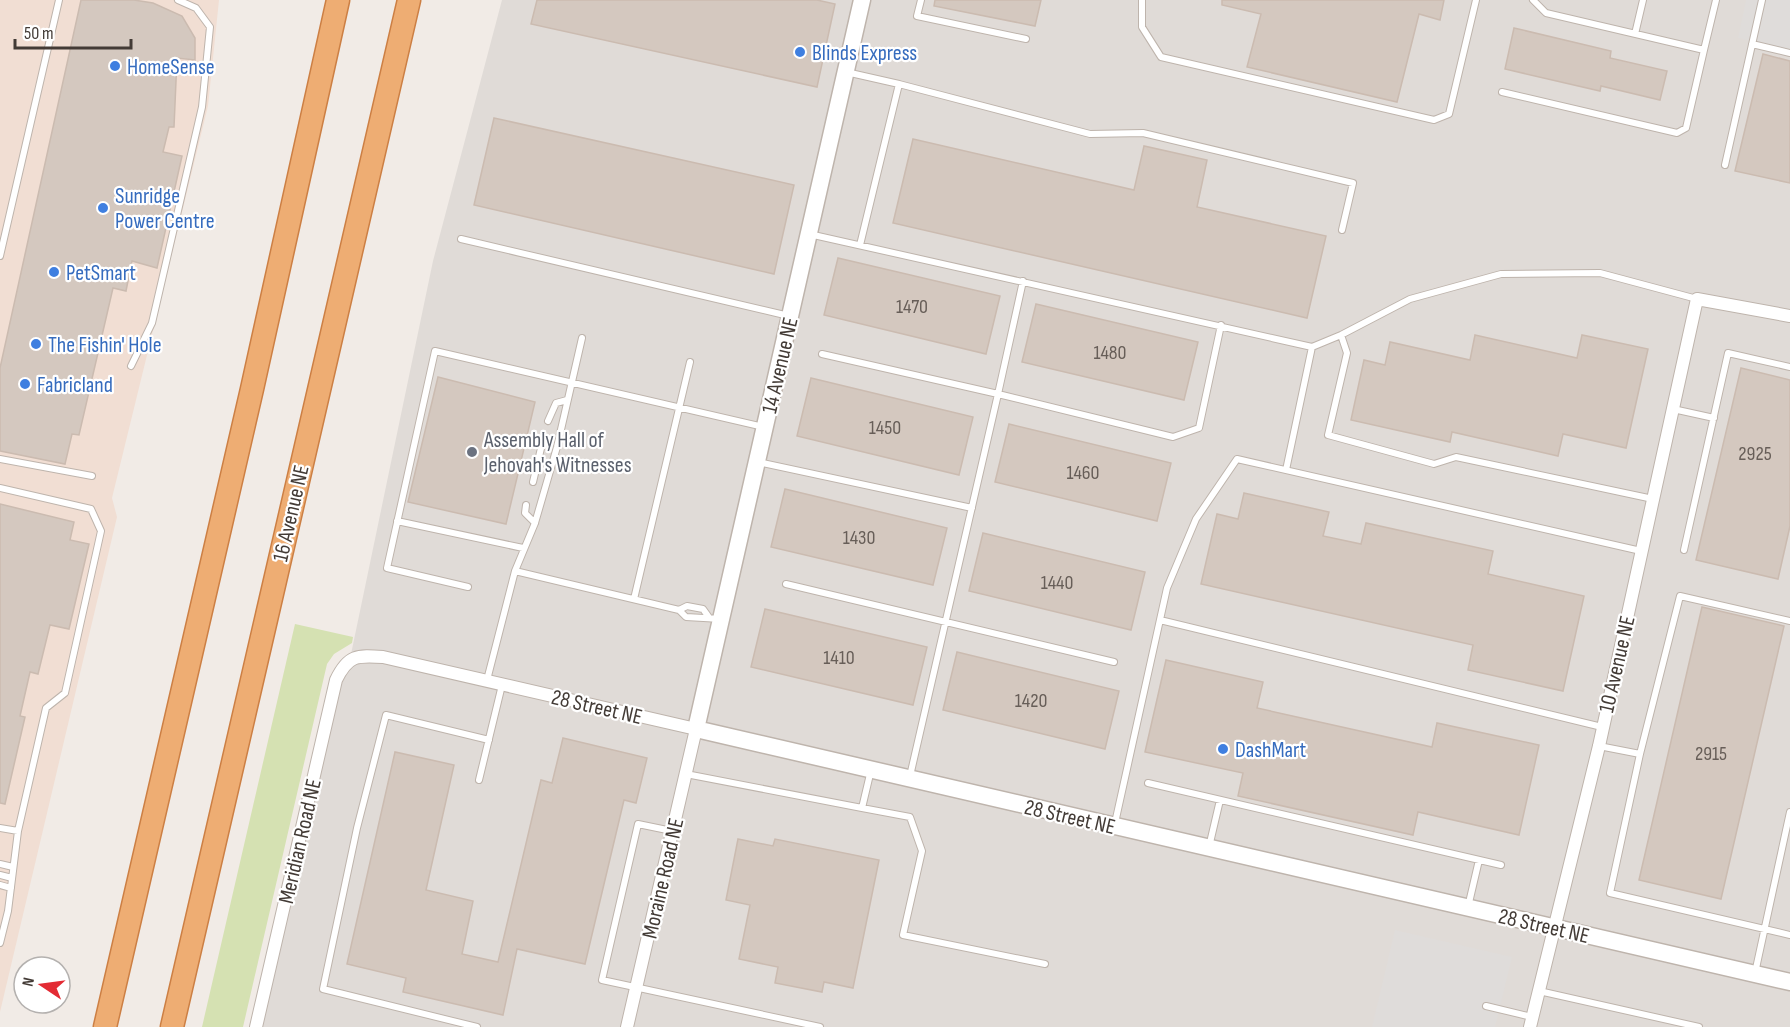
<svg xmlns="http://www.w3.org/2000/svg" width="1790" height="1027" viewBox="0 0 1790 1027" font-family="'Sofia Sans Condensed',sans-serif">
<style>
.commercial{fill:#f1ded3}
.industrial{fill:#e0dbd7}
.green{fill:#d5e1b2}
.parking{fill:#dfdcda}
.building{fill:#d4c8bf;stroke:#cbbbb0;stroke-width:1.5}
.lines{fill:none;stroke-linecap:round;stroke-linejoin:round}
.service-casing{stroke:#beb4ac;stroke-width:8}
.minor-casing{stroke:#beb4ac;stroke-width:14}
.tertiary-casing{stroke:#beb4ac;stroke-width:19}
.motorway-casing{stroke:#cc7f44;stroke-width:25}
.service{stroke:#fff;stroke-width:6}
.minor{stroke:#fff;stroke-width:12}
.tertiary{stroke:#fff;stroke-width:16}
.motorway{stroke:#eead73;stroke-width:22}
.shop-dot{fill:#3f7fe0;stroke:#fff;stroke-width:2}
.worship-dot{fill:#6b7280;stroke:#fff;stroke-width:2}
.labels{text-anchor:middle;stroke-width:4.5;stroke-linejoin:round;paint-order:stroke}
.number-label{font-size:20px;fill:#675e58}
.shop-label{font-size:22px;fill:#366cbe;stroke:#fff;text-anchor:start}
.street-label{font-size:22px;fill:#433b36;stroke:#fff}
.worship-label{font-size:22px;fill:#5b616d;stroke:#fff;text-anchor:start}
</style>
<rect width="100%" height="100%" fill="#f1ebe6"/>
<path class="commercial" d="M0,0H219L208,106L112,498L117,517L0,1012Z"/>
<path class="industrial" d="M502,0H1790V1027H256L336,680L350,659L433,261Z"/>
<path class="green" d="M295,624L353,637L352,643L334,654L327,664L243,1027H202Z"/>
<path class="parking" d="M1746,0H1790V49L1738,38Z
M1395,930L1512,957L1495,1027H1372Z"/>
<path class="building" d="M81,0H134L153,3L182,16L195,38V60L177,58L174,127H169L163,152L182,156L157,268L132,261L126,291L113,288L79,435L72,434L65,464L0,451V368Z
M537,0H817L835,4L817,87L531,24Z
M935,0H1041L1035,26L934,6Z
M1222,0H1444L1440,20L1419,14L1397,102L1247,67L1261,14L1222,5Z
M1514,28L1611,51L1610,58L1667,71L1660,100L1601,86L1600,91L1505,69Z
M1763,54L1790,61V183L1735,171Z
M494,118L794,185L774,274L474,205Z
M913,139L1134,190L1144,146L1207,160L1197,207L1326,236L1307,318L893,223Z
M838,258L1000,296L986,354L824,315Z
M1036,304L1198,342L1184,400L1022,362Z
M1475,335L1577,358L1582,335L1648,349L1626,448L1563,434L1558,456L1452,432L1450,442L1351,420L1364,360L1385,365L1390,342L1470,360Z
M1741,368L1790,380V526L1778,579L1696,560Z
M438,377L535,402L506,524L408,502Z
M811,378L973,417L959,475L797,436Z
M1009,424L1171,463L1157,521L995,482Z
M785,489L947,528L933,585L771,547Z
M1244,493L1329,512L1323,536L1361,544L1366,523L1493,551L1488,574L1584,596L1563,691L1468,670L1473,645L1201,584L1217,514L1238,519Z
M0,504L74,522L70,540L89,544L69,629L50,625L38,674L30,672L20,716L25,717L5,804L0,803Z
M983,533L1145,572L1131,630L969,591Z
M1702,607L1784,626L1721,899L1639,880Z
M765,609L927,647L913,705L751,667Z
M957,652L1119,691L1105,749L943,710Z
M1166,660L1263,682L1257,708L1432,747L1437,723L1539,745L1519,835L1418,812L1413,835L1238,796L1243,773L1145,752Z
M563,738L647,758L636,803L624,800L585,964L517,949L503,1015L403,992L406,978L347,964L395,752L454,765L426,890L473,901L462,954L498,962L541,780L552,783Z
M738,839L773,846L775,839L879,860L853,988L824,982L822,992L775,983L778,967L739,959L750,905L726,900Z"/>
<g class="lines">
<defs>
<path id="service" d="M921,0L917,16L1026,39
M1142,0V27L1161,57L1434,120L1449,114L1476,0
M1635,34L1643,0
M1752,44L1790,53
M1704,50L1716,0
M846,72L899,84
M1502,92L1677,133L1686,128L1704,50L1546,13L1533,0
M1725,165L1762,0
M809,234L1312,347
M461,239L789,316
M860,245L899,84L1090,134L1143,133L1353,183L1342,230
M0,256L59,0
M1341,335L1347,353L1328,435L1434,464L1456,457L1653,499
M822,354L998,394L1023,281
M131,366L152,323L202,107L210,27L196,8L178,0
M1673,409L1714,418
M548,421L556,403L567,400
M0,459L92,476
M758,462L972,508
M1286,470L1312,347L1341,335L1410,299L1501,274L1600,273L1697,299
M533,482L542,444
M0,488L91,509L101,531L65,693L46,708L18,831L8,911L0,943
M526,505L525,513L535,523
M397,521L523,548
M1684,550L1728,353L1790,367
M515,571L679,610L686,617L721,619
M786,584L1114,662
M468,587L387,568L435,351L764,427
M634,599L690,362
M679,610L687,606L703,609L708,616
M1160,620L1602,727
M487,680L515,571L535,523L557,447L582,338
M1599,746L1640,754L1680,596L1790,621
M1640,754L1610,893L1790,935
M686,774L862,808L871,770
M910,776L998,394L1173,437L1199,428L1221,325
M479,780L502,685
M1148,783L1501,865
M862,808L910,817L922,851L903,935L1045,964
M1115,823L1167,588L1196,519L1237,459L1641,551
M0,828L18,831
M672,831L638,824L602,980L820,1027
M1209,847L1220,800
M0,864L13,867
M0,875L12,878
M0,885L11,888
M1468,907L1479,860
M1755,973L1790,812
M1539,991L1699,1027
M1486,1006L1532,1017
M477,1027L323,989L357,828L386,715L489,740"/>
<path id="minor" d="M256,1027L336,680C348,655 357,655 383,657L696,729L627,1027
M1530,1027L1599,746L1697,299L1790,316"/>
<path id="tertiary" d="M862,0L696,729L1790,982"/>
<path id="motorway" d="M105,1027L252,389L338,0
M172,1027L409,0"/>
</defs>
<use href="#service" class="service-casing"/>
<use href="#minor" class="minor-casing"/>
<use href="#tertiary" class="tertiary-casing"/>
<use href="#motorway" class="motorway-casing"/>
<use href="#service" class="service"/>
<use href="#minor" class="minor"/>
<use href="#tertiary" class="tertiary"/>
<use href="#motorway" class="motorway"/>
</g>
<g class="shop-dot">
<circle cx="800" cy="52" r="6"/>
<circle cx="115" cy="66" r="6"/>
<circle cx="103" cy="208" r="6"/>
<circle cx="54" cy="272" r="6"/>
<circle cx="36" cy="344" r="6"/>
<circle cx="25" cy="384" r="6"/>
<circle cx="1223" cy="749" r="6"/>
</g>
<circle class="worship-dot" cx="472" cy="452" r="6"/>
<g class="labels">
<g class="number-label">
<text x="912" y="313">1470</text>
<text x="1110" y="359">1480</text>
<text x="885" y="434">1450</text>
<text x="1755" y="460">2925</text>
<text x="1083" y="479">1460</text>
<text x="859" y="544">1430</text>
<text x="1057" y="589">1440</text>
<text x="839" y="664">1410</text>
<text x="1031" y="707">1420</text>
<text x="1711" y="760">2915</text>
</g>
<g class="shop-label">
<text x="812" y="60">Blinds Express</text>
<text x="127" y="74">HomeSense</text>
<text x="115" y="203">Sunridge<tspan x="115" dy="25">Power Centre</tspan></text>
<text x="66" y="280">PetSmart</text>
<text x="48" y="352">The Fishin' Hole</text>
<text x="37" y="392">Fabricland</text>
<text x="1235" y="757">DashMart</text>
</g>
<g class="street-label">
<text transform="translate(779 365) rotate(-77)" y="8">14 Avenue NE</text>
<text transform="translate(290 513) rotate(-77)" y="8">16 Avenue NE</text>
<text transform="translate(1616 664) rotate(-77)" y="8">10 Avenue NE</text>
<text transform="translate(597 706) rotate(13)" y="8">28 Street NE</text>
<text transform="translate(1070 816) rotate(13)" y="8">28 Street NE</text>
<text transform="translate(299 841) rotate(-77)" y="8">Meridian Road NE</text>
<text transform="translate(662 878) rotate(-77)" y="8">Moraine Road NE</text>
<text transform="translate(1544 925) rotate(13)" y="8">28 Street NE</text>
</g>
<g class="worship-label">
<text x="484" y="447">Assembly Hall of<tspan x="484" dy="25">Jehovah's Witnesses</tspan></text>
</g>
</g>
<g transform="translate(42 985) rotate(283)"><circle r="28" fill="#ffffff" stroke="#b4b1af" stroke-width="1.5"/>
<path d="M0-4.5L10 22L0 15L-10 22Z" fill="#e32b34"/>
<text y="-9" font-size="16" font-weight="bold" text-anchor="middle" fill="#433b36">N</text>
</g>
<path d="M15 39v9h116v-9" fill="none" stroke="#433b36" stroke-width="3"/>
<text x="24" y="39" font-size="18" fill="#433b36" stroke="#ffffff" stroke-width="4.5" paint-order="stroke">50 m</text>
</svg>
